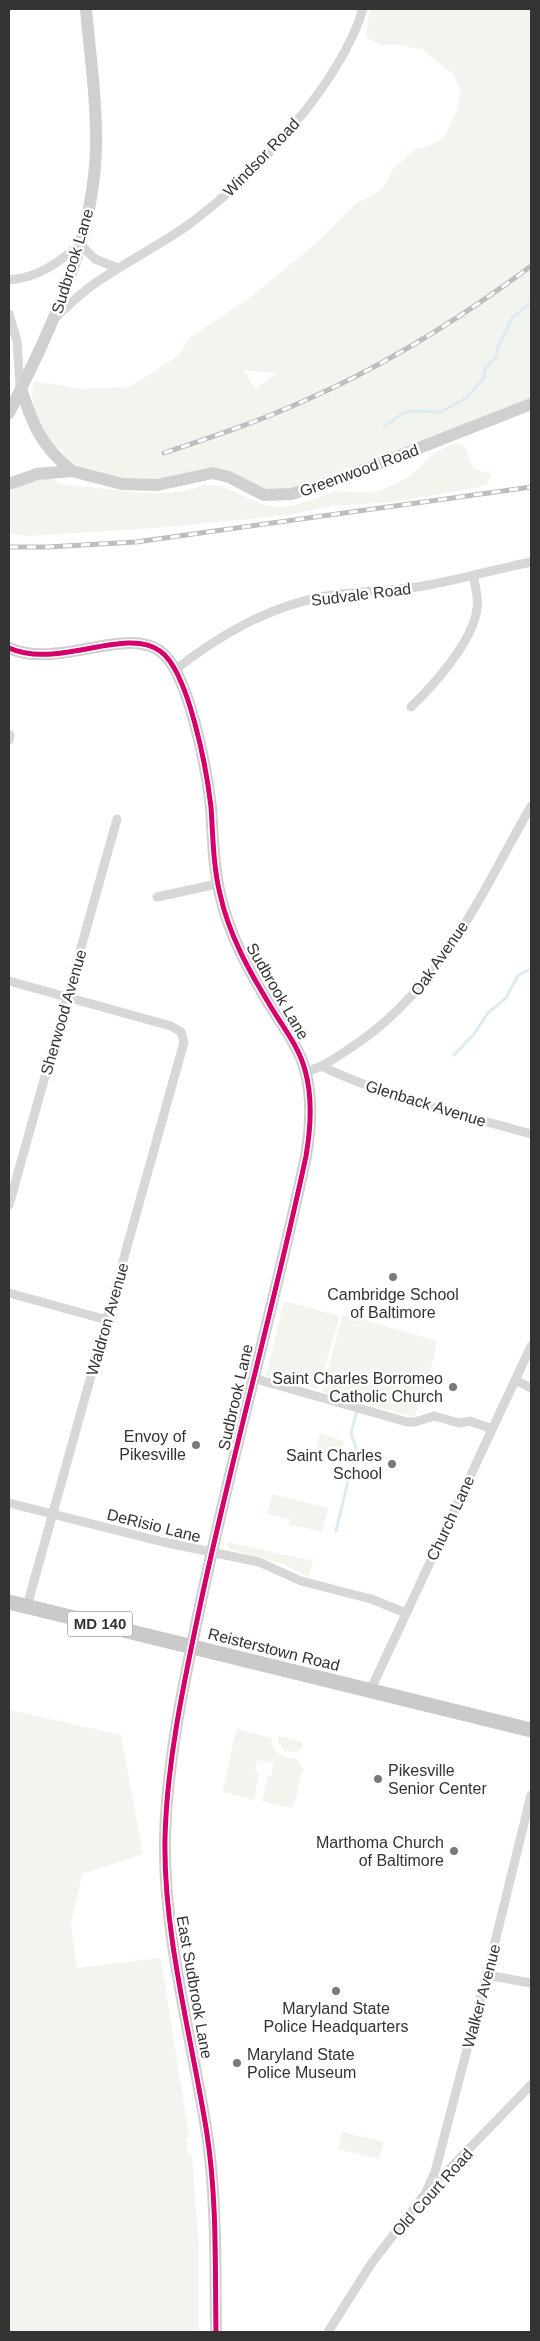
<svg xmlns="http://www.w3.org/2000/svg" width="540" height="2341" viewBox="0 0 540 2341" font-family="Arial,sans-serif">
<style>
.green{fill:#f1f5ed;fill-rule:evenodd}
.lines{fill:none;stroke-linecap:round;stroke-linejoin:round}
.stream{stroke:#ddebf3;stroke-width:3}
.street{stroke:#d7d7d7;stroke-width:9}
.secondary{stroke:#d0d0d0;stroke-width:12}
.primary{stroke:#cacaca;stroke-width:15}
.rail-casing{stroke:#bebebe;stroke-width:5}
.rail{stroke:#fff;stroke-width:3;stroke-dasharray:9;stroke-linecap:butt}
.cycleway-casing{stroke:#fff;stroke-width:8}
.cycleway{stroke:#d6006c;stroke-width:5}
.poi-dot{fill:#7a7a7a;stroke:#fff;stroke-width:2}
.labels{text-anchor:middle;stroke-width:5;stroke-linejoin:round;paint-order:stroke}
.shield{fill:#fff;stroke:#707070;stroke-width:1}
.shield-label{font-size:15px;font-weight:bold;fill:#333}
.street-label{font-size:16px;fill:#333;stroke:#fff}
.poi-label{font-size:16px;fill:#333;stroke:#fff;text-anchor:end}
</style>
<rect width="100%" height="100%" fill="#fff"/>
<path class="green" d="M370,9H531V398L333,476L290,489L265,490L222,468L213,467L156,480L123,479L67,463L62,449L52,445C41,424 27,405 34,381L82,389L129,387L172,360L179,355L189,338L249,298L307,251L326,234L355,204L375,194L385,185L393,169L416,149L431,145L444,138L457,110L461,93L454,75L423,50L401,45H380L366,37ZM243,370L277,373L255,389Z
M460,443L465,447L473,468L490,474V480L486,485L470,489L392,502L333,506L288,515L157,528L26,536L9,533V492L27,481L50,478L61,484L142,493H165L185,491L205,485H216L233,491L260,504L277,507L293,506L337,491L372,493L386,488L410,476L434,453L451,445Z
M284,1301L340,1316L318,1389L266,1376Z
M343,1314L437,1341L433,1361L415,1417L322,1392Z
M320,1433L344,1441L339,1460L315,1454Z
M272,1494L328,1508L322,1532L289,1524L290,1519L267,1514Z
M228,1542L313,1561L309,1577L284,1564L228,1549Z
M9,1710L121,1735L143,1854L82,1874L71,1925L77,1968L161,1958L189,2137L186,2138L188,2155H192L199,2249V2332H9Z
M238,1729L271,1738C272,1752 282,1759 296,1758L303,1768L294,1806L290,1808L262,1801L268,1776H271L274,1763L257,1760L255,1772L259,1773L254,1800L223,1792L236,1731Z
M279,1736L302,1742L303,1747L294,1752L284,1751L278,1742Z
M342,2132L384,2142L379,2159L338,2149Z"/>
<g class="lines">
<path class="stream" d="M385,426L403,413L413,411L441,412L466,398L484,378L485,369L496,357L498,347L512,318L531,303
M454,1055L474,1034L488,1013L506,998L518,975L531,969
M336,1531L356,1448L351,1433L357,1411"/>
<path class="street" d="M9,280C37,278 59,263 80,244L95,259L118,268
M9,314L17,341L20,387
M57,316C69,305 81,293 94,284C126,262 160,245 191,223C255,175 339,86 363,9
M176,669C220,635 266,608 321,597C355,590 390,592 423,586C460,580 495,569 531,562
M411,707C434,685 473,641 477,609C479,598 475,586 473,575
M9,740L10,735
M157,897L217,884
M9,981L171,1026L181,1032L184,1042L27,1606
M323,1067C389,1098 461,1114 531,1134
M306,1072C323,1067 337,1057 352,1047C441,988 480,896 531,806
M9,1205L117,819
M9,1293L107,1320
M253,1378L407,1422H415L434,1416L459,1423L470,1421L492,1429
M515,1380L531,1388
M9,1503L163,1542L259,1562L301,1581L371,1599L406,1613
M370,1691L531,1346
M487,1975L531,1983
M425,2194L435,2172L494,1946L531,1795
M328,2332L371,2264L425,2194L531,2085"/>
<path class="secondary" d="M21,389C33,425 41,446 72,471
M9,413C50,330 93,244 96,149C97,102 90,55 86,9
M9,484L37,474L72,471L122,484L157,485L213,473L229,477L264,495L291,494L335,481L531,404
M9,648C57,670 125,626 160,651C189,671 207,772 211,807C213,836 213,865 220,894C229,935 249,971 271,1007C283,1027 299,1047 305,1070C313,1098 311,1127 306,1156C274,1307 232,1455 200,1606C184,1682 167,1760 165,1838C163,1934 192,2039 207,2134C217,2200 215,2266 216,2332"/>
<path class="primary" d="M9,1602L531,1730"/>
<defs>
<path id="rail" d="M164,453C212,437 260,421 306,400C386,365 461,318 531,266
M9,547H47L136,542L531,487"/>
</defs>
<use href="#rail" class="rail-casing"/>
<use href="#rail" class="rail"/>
<defs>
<path id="cycleway" d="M9,648C57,670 125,626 160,651C189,671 207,772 211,807C213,836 213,865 220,894C229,935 249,971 271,1007C283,1027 299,1047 305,1070C313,1098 311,1127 306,1156C274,1307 232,1455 200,1606C184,1682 167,1760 165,1838C163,1934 192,2039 207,2134C217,2200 215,2266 216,2332"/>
</defs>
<use href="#cycleway" class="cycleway-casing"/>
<use href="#cycleway" class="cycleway"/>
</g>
<g class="poi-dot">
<circle cx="393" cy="1277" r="5"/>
<circle cx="453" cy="1387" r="5"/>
<circle cx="196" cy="1445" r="5"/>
<circle cx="392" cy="1464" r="5"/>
<circle cx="378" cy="1779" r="5"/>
<circle cx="454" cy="1851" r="5"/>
<circle cx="336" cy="1991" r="5"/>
<circle cx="237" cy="2063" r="5"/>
</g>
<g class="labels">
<rect class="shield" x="67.5" y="1611.5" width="65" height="25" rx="4"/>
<g class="shield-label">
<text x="100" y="1629">MD 140</text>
</g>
<g class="street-label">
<text transform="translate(261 157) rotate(-46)" y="6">Windsor Road</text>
<text transform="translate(72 261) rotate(-73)" y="6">Sudbrook Lane</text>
<text transform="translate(359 470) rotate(-20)" y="6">Greenwood Road</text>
<text transform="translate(361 594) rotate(-7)" y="6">Sudvale Road</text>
<text transform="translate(439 958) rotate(-55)" y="6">Oak Avenue</text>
<text transform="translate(278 991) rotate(60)" y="6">Sudbrook Lane</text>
<text transform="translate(63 1012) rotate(-74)" y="6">Sherwood Avenue</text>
<text transform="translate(426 1103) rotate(17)" y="6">Glenback Avenue</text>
<text transform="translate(107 1319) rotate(-74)" y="6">Waldron Avenue</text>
<text transform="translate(235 1397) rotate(-77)" y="6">Sudbrook Lane</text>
<text transform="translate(450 1518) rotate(-65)" y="6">Church Lane</text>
<text transform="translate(154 1525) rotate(14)" y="6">DeRisio Lane</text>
<text transform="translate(274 1649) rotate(14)" y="6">Reisterstown Road</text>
<text transform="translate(195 1987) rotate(80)" y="6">East Sudbrook Lane</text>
<text transform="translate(481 1996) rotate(-75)" y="6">Walker Avenue</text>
<text transform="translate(432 2192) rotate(-48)" y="6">Old Court Road</text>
</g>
<g class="poi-label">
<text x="393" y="1300" text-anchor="middle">Cambridge School<tspan x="393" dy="18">of Baltimore</tspan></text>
<text x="443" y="1384">Saint Charles Borromeo<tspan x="443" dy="18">Catholic Church</tspan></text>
<text x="186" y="1442">Envoy of<tspan x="186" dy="18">Pikesville</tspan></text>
<text x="382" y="1461">Saint Charles<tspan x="382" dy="18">School</tspan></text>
<text x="388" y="1776" text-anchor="start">Pikesville<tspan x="388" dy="18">Senior Center</tspan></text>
<text x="444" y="1848">Marthoma Church<tspan x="444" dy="18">of Baltimore</tspan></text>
<text x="336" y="2014" text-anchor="middle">Maryland State<tspan x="336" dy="18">Police Headquarters</tspan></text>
<text x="247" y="2060" text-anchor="start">Maryland State<tspan x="247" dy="18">Police Museum</tspan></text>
</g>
</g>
<rect width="540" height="2341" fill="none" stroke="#333333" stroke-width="20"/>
</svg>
